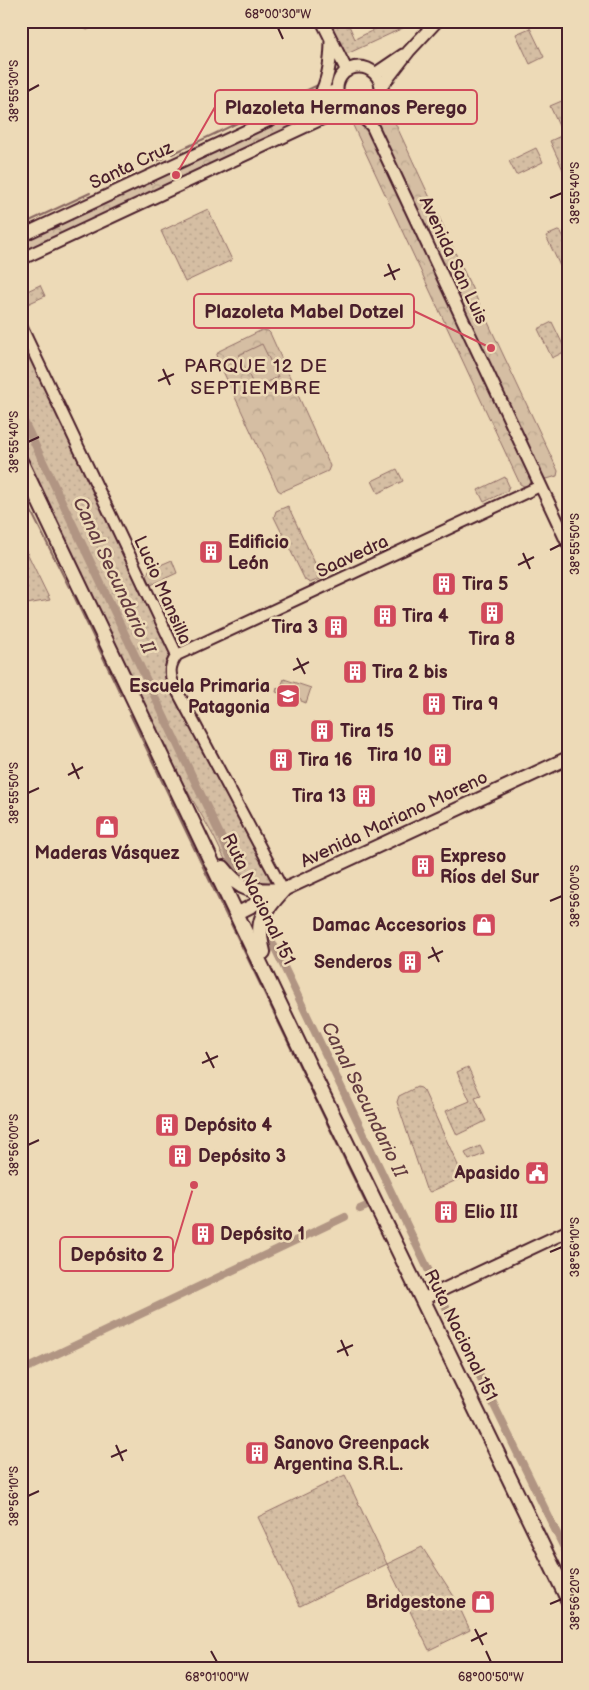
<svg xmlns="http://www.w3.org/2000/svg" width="589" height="1690" viewBox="0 0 589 1690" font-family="'Balsamiq Sans',sans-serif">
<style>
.grass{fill:url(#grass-dots);stroke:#906e67}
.park{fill:url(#park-crowns);stroke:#906e67}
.pitch{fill:#d5bea3;stroke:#906e67}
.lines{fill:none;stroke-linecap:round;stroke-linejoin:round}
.stream{stroke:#886660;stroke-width:2}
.canal{stroke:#b19583;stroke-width:8}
.tertiary-casing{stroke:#4a1f2b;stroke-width:14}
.secondary-casing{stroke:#4a1f2b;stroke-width:15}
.primary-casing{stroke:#4a1f2b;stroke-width:16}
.trunk-casing{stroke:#4a1f2b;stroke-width:18}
.tertiary{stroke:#eddab7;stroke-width:10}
.secondary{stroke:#eddab7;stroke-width:11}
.primary{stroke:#eddab7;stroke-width:12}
.trunk{stroke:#eddab7;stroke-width:14}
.ticks{fill:none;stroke:#4a1f2b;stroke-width:2}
.labels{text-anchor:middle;stroke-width:5;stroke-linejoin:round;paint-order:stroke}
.street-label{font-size:18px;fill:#4a1f2b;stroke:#eddab7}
.poi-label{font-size:18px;font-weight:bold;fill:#4a1f2b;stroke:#eddab7;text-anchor:start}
.neighbourhood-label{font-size:19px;letter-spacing:1px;fill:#4a1f2b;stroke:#eddab7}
.water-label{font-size:19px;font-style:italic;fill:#643c41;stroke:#eddab7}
.leader{fill:none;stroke:#d1495b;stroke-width:2}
.callout-dot{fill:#d1495b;stroke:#eddab7;stroke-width:2}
.callout{fill:#eddab7;stroke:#d1495b;stroke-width:2}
.callout-label{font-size:19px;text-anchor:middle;font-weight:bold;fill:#4a1f2b}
.neatline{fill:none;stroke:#4a1f2b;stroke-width:2}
.ticks-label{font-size:12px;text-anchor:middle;fill:#4a1f2b}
</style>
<defs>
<pattern id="grass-dots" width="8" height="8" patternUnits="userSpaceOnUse" patternTransform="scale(1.25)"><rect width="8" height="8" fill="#d5bea3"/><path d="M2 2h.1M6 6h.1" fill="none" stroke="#b8a38c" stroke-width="1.8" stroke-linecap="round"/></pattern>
<pattern id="park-crowns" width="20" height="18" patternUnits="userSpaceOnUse" patternTransform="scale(1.25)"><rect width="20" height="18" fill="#d5bea3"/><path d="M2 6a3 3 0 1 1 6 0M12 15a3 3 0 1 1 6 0" fill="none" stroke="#b8a38c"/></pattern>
</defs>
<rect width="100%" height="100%" fill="#eddab7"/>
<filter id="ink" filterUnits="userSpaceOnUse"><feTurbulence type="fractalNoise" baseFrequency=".02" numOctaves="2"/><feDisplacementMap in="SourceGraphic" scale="10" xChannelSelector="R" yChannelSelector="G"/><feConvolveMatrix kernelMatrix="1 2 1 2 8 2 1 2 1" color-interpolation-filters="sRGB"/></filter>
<g filter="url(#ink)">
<path class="grass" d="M80,21H106L87,30L84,28Z
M328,21H347L355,39L392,21H418L349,53L343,52Z
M530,28L544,57L530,64L516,34Z
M564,100L568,108V170L564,172L550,141L563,135L550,106Z
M536,148L543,162L516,175L509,161Z
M208,209L232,260L185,282L161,231Z
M560,230L568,245V262L560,266L546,236Z
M40,285L45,296L21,307V294Z
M552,322L566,351L552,358L538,329Z
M21,337L168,647C171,660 163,671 169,685L270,876L271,883L266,888L233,876L214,837L156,736L21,453Z
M397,469L403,481L378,493L372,481Z
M505,477L509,486L507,491L484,502L478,490Z
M288,506L322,578L310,583L305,580L274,517L276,511Z
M21,540L50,600L21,605Z
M172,560L177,573L151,585L147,576L149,570Z
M468,1067L481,1096L475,1098L486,1121L457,1135L446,1111L470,1101L457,1072Z
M417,1087L421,1088L424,1091L462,1174L459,1179L430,1192L426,1189L397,1102L399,1096Z
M480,1146L484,1154L469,1160L465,1153Z
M345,1475L387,1564L422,1547L455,1598L470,1630L429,1650L387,1564L300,1606L258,1517Z"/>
<path class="park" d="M324,99L330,110L21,255V240Z
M384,99L444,228V232L432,238L429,235L376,123Z
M350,119L367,128L531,478V482L528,486H524L520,484Z
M447,243H449L452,246L558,471L557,476L547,479L543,478L436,251L438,248Z
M262,330L268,331L270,333L330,466L328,471L281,492L278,490L216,356L219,351Z
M284,679L311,688L306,703L301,701V699L295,696L294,698L276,692L277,688L280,689Z"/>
<path class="pitch" d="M262,344L278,377L255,388L239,355Z"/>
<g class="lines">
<path class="stream" d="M324,98L330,110
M172,154L318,85L319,87
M152,163L164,158
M21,225L90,193
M21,491L69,587
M73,594L121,695
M128,710L227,917
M231,924L367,1206"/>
<path class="canal" d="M21,415L243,883
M264,925L436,1286
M360,1209L367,1206
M441,1297L568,1556
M21,1371L345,1217"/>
<defs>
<path id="tertiary" d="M21,326L177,655
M177,655L540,486
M177,655C170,665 169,672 173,683L283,890"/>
<path id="secondary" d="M322,21L347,71
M337 89a22 22 0 1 1 44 0a22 22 0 1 1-44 0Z
M375,74L403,55
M381,87L409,51L437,21
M319,97C329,79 331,60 331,40
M353,109L372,126L568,544
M21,236L323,95L337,90
M21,259L347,107
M423,1299L568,1231"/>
<path id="primary" d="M236,914L283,890L568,758"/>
<path id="trunk" d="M21,463L320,1089L568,1599
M223,868C242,893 254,891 283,890
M263,952C255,921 263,912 283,890"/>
</defs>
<use href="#tertiary" class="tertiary-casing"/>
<use href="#secondary" class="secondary-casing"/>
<use href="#primary" class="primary-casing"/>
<use href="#trunk" class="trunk-casing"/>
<use href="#tertiary" class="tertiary"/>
<use href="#secondary" class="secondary"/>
<use href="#primary" class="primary"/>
<use href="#trunk" class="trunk"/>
</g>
</g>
<path class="ticks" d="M278,28L283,39M28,91L39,85M550,198L562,193M388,264L395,280M384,276L400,269M163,369L170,385M158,381L174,374M28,442L39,437M550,550L562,544M523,553L530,569M518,565L534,557M297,658L305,674M293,670L309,662M72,763L79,779M68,775L83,767M28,793L39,788M550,901L562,896M432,947L439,962M428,958L443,951M206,1052L214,1068M202,1063L218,1056M28,1145L39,1140M550,1252L562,1247M341,1340L348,1356M337,1352L353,1345M116,1445L123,1461M111,1457L127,1450M28,1496L39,1491M550,1604L562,1599M475,1629L483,1645M471,1641L487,1633M211,1651L217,1662M486,1651L491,1662"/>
<defs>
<symbol id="building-square" viewBox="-11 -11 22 22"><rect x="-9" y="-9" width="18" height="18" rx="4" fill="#d1495b" stroke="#eddab7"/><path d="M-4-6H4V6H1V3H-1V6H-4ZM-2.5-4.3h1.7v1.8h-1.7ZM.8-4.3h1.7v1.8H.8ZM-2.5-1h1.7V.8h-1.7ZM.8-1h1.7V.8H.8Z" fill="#fff"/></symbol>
<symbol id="school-square" viewBox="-11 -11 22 22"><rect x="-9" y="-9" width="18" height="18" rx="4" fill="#d1495b" stroke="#eddab7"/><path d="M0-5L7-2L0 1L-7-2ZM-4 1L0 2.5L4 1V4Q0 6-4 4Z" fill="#fff"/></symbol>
<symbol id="shop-square" viewBox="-11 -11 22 22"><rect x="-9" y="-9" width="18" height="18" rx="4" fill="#d1495b" stroke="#eddab7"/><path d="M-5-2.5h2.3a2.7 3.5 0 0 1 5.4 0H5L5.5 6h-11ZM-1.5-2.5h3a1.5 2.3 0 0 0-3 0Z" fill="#fff"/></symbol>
<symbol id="civic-square" viewBox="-11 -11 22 22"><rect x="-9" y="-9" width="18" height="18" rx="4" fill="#d1495b" stroke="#eddab7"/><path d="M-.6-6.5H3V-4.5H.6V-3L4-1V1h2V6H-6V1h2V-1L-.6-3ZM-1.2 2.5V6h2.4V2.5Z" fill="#fff"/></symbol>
</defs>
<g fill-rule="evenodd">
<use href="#building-square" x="197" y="538" width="28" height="28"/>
<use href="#building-square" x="430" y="570" width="28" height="28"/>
<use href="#building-square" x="478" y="599" width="28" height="28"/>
<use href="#building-square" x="371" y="602" width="28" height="28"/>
<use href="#building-square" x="322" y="613" width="28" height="28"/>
<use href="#building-square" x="341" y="658" width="28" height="28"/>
<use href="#school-square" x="274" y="682" width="28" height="28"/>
<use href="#building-square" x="420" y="690" width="28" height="28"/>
<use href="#building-square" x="308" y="717" width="28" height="28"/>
<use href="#building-square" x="426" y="741" width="28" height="28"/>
<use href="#building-square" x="267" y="746" width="28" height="28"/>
<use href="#building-square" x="350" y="782" width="28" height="28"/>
<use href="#shop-square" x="93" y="813" width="28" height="28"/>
<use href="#building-square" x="409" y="852" width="28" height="28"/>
<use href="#shop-square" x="470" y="911" width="28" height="28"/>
<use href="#building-square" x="396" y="948" width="28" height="28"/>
<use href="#building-square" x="153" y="1111" width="28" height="28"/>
<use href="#building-square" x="166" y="1142" width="28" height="28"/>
<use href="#civic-square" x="523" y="1159" width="28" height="28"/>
<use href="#building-square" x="432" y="1198" width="28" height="28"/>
<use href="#building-square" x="189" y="1220" width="28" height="28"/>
<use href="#building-square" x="243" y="1439" width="28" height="28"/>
<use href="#shop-square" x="469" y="1588" width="28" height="28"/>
</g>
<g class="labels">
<g class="street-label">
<text transform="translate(131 165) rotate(-25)" y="6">Santa Cruz</text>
<text transform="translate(454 260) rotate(65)" y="6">Avenida San Luis</text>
<text transform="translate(352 556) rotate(-25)" y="6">Saavedra</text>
<text transform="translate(163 590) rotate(66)" y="6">Lucio Mansilla</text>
<text transform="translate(394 819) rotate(-25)" y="6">Avenida Mariano Moreno</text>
<text transform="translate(259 899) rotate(64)" y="6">Ruta Nacional 151</text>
<text transform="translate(461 1335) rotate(64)" y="6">Ruta Nacional 151</text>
</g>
<g class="poi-label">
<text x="228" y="548">Edificio<tspan x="228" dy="21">León</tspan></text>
<text x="462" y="590">Tira 5</text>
<text x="402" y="622">Tira 4</text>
<text x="318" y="633" text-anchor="end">Tira 3</text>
<text x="492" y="645" text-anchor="middle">Tira 8</text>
<text x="372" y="678">Tira 2 bis</text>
<text x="270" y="692" text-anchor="end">Escuela Primaria<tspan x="270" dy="21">Patagonia</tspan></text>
<text x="452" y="710">Tira 9</text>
<text x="340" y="737">Tira 15</text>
<text x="422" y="761" text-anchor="end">Tira 10</text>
<text x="298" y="766">Tira 16</text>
<text x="346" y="802" text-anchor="end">Tira 13</text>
<text x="107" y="859" text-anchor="middle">Maderas Vásquez</text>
<text x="440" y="862">Expreso<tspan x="440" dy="21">Ríos del Sur</tspan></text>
<text x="466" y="931" text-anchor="end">Damac Accesorios</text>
<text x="392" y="968" text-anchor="end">Senderos</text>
<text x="184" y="1131">Depósito 4</text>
<text x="198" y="1162">Depósito 3</text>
<text x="520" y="1179" text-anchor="end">Apasido</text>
<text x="464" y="1218">Elio III</text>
<text x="220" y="1240">Depósito 1</text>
<text x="274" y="1449">Sanovo Greenpack<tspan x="274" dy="21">Argentina S.R.L.</tspan></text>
<text x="466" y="1608" text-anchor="end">Bridgestone</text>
</g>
<g class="neighbourhood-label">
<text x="256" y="372">PARQUE 12 DE<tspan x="256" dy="22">SEPTIEMBRE</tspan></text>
</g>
<g class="water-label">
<text transform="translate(115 575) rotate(65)" y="7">Canal Secundario II</text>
<text transform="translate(365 1099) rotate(64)" y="7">Canal Secundario II</text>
</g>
</g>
<path class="leader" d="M176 175L215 107M491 348L414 311M194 1185L173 1254"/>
<g class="callout-dot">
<circle cx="176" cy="175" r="5"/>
<circle cx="491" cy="348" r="5"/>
<circle cx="194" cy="1185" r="5"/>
</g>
<g class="callout">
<rect x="215" y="90" width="262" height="34" rx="5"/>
<rect x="194" y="294" width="220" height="34" rx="5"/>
<rect x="60" y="1237" width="113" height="34" rx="5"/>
</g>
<g class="callout-label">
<text x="346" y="114">Plazoleta Hermanos Perego</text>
<text x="304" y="318">Plazoleta Mabel Dotzel</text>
<text x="117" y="1261">Depósito 2</text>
</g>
<rect width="589" height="1690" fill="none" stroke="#eddab7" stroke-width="55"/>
<rect x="28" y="28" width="534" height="1634" class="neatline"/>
<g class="ticks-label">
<text x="278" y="18">68°00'30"W</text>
<text transform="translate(14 91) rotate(-90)" y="4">38°55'30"S</text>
<text transform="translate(575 193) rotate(-90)" y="4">38°55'40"S</text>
<text transform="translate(14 442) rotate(-90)" y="4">38°55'40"S</text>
<text transform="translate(575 544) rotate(-90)" y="4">38°55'50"S</text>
<text transform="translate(14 793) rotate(-90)" y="4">38°55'50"S</text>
<text transform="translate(575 896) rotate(-90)" y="4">38°56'00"S</text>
<text transform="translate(14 1145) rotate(-90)" y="4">38°56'00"S</text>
<text transform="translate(575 1247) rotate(-90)" y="4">38°56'10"S</text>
<text transform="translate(14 1496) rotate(-90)" y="4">38°56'10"S</text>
<text transform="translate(575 1599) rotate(-90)" y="4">38°56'20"S</text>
<text x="217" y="1681">68°01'00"W</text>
<text x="491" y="1681">68°00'50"W</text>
</g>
</svg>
